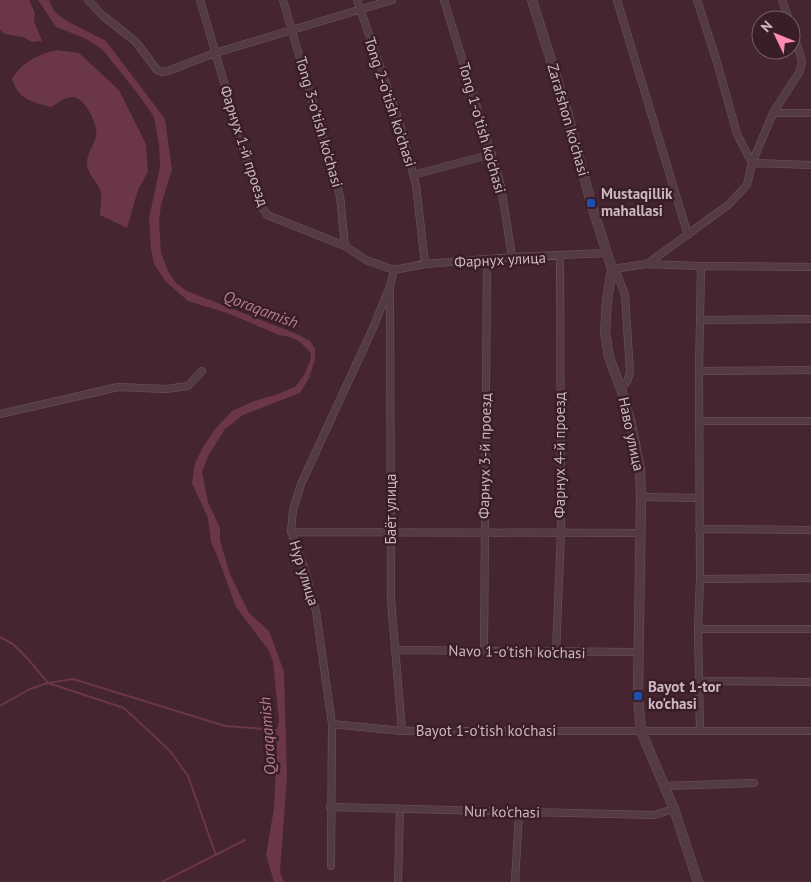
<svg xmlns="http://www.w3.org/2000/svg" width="811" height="882" viewBox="0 0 811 882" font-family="'PT Sans',sans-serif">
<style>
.water{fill:#6a3648}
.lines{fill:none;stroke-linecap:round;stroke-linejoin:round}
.stream{stroke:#6a3648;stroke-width:2}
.minor-casing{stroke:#6e555d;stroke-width:8}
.tertiary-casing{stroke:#6e555d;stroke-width:10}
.minor{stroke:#543a42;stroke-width:7}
.tertiary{stroke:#543a42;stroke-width:9}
.transit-dot{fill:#1a4fb4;stroke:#391e27;stroke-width:2}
.labels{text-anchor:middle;stroke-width:5;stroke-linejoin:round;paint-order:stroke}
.street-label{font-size:15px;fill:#cdb7be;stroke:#391e27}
.poi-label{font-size:15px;font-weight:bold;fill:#cdb7be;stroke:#391e27;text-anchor:start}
.water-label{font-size:16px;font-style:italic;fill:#b67c91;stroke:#391e27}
</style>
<rect width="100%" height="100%" fill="#442530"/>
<path class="water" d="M0,0H29L35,13L34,21L42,41L32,42L23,37L5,34L0,30Z
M38,0H49L54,11L67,21L106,41L165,119L172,170L161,205L159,221L161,253L169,273L176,283L187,291L299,335L310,341L315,349V360L309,378L300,393L243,415L225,429L208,456L202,472L208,502L220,528V540L230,574L249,613L269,631L284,672L287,777L280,872L284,882H274L266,855L274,808L277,745L275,737L279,721L273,662L269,651L236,607L218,558L211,542L208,518L192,483L195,463L203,447L215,429L232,411L254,401L278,394L295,387L304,375L310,361L311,353L299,341L290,337L279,335L227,313L188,301L166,282L154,264L151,249L149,218L160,167L159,145L154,117L138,94L102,49L84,38L56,27Z
M57,50L79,53L119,90L146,144L148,172L138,190L127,228L100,215C100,208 102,199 101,192C98,183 88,174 87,165C86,154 94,146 96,136C99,125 84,96 72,97C65,97 57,104 51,107C30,101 20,101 12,79C22,62 38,54 57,50Z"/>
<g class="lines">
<path class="stream" d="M0,637L13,644L28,659L48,683L124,708L170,751L188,776L216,855
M0,706L30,689L48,683L73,679L225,726L279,730
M162,882L245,840"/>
<defs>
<path id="minor" d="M88,0L102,15L136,42L157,70L162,72L168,71L215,53L392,0
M200,0L259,203L267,215L345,246L366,260L394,270L425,264L512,257L607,253
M283,0L340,196L345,246
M357,0L399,121L416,185L425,264
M444,0L501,186L512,257
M617,0L688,235
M697,0L717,62L737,134L752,163L811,165
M782,0L789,20
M773,113H811
M413,175L492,154
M647,264L701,266L699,371L700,579L698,629L700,731
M701,266L811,267
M615,268L625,295L630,372L627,382L621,389
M612,269L647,264L728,205L747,185L752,163L773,113L800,71L802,61L791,26
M390,290L391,600L402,731
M700,320L811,319
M699,371L811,370
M0,414L118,387L166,389L188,386L202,371
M699,421H811
M641,497L699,498
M699,529L811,530
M291,532L641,533
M700,579L811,578
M698,629H811
M396,650L638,652
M484,651L487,260
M556,652L561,533L560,257
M699,681L811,682
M332,724L402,731H811
M664,786L754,783
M330,807L654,815L674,809
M331,866L332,724L316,611L305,570L291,532L293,510L301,484L373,328L390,286L394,270
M398,882L400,809
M515,882L519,812"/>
<path id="tertiary" d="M532,0L566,108L591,203L612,269L607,300L605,332L609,357L621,389L631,424L640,469L641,497L638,696L641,731L674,809L698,882"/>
</defs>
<use href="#minor" class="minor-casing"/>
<use href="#tertiary" class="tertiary-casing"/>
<use href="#minor" class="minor"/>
<use href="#tertiary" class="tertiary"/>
</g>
<g class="transit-dot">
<rect x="586" y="198" width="10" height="10" rx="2.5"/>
<rect x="633" y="691" width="10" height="10" rx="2.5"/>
</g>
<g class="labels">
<g class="street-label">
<text transform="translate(390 102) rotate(72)" y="5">Tong 2-o'tish ko'chasi</text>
<text transform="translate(568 120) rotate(74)" y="5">Zarafshon ko'chasi</text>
<text transform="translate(319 122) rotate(74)" y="5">Tong 3-o'tish ko'chasi</text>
<text transform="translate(482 128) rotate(74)" y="5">Tong 1-o'tish ko'chasi</text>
<text transform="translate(244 146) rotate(72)" y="5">Фарнух 1-й проезд</text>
<text transform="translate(500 260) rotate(-3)" y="5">Фарнух улица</text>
<text transform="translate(631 434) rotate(78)" y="5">Наво улица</text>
<text transform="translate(560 455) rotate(-90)" y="5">Фарнух 4-й проезд</text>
<text transform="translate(485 456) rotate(-89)" y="5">Фарнух 3-й проезд</text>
<text transform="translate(391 509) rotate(-90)" y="5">Баёт улица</text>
<text transform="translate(304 573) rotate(73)" y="5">Нур улица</text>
<text transform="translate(517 652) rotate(1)" y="5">Navo 1-o'tish ko'chasi</text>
<text x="486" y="736">Bayot 1-o'tish ko'chasi</text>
<text transform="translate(502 812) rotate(1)" y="5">Nur ko'chasi</text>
</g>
<g class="poi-label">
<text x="601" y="199">Mustaqillik<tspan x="601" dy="17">mahallasi</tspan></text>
<text x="648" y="692">Bayot 1-tor<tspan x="648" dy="17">ko'chasi</tspan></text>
</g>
<g class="water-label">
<text transform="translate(261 309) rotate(21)" y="6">Qoraqamish</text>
<text transform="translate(267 736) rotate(-94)" y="6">Qoraqamish</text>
</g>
</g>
<g transform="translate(776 35) rotate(313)"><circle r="24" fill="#391e27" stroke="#745b63"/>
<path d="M0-4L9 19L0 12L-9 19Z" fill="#ff8aaf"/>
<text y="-8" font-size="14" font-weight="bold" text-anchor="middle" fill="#cdb7be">N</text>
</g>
</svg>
